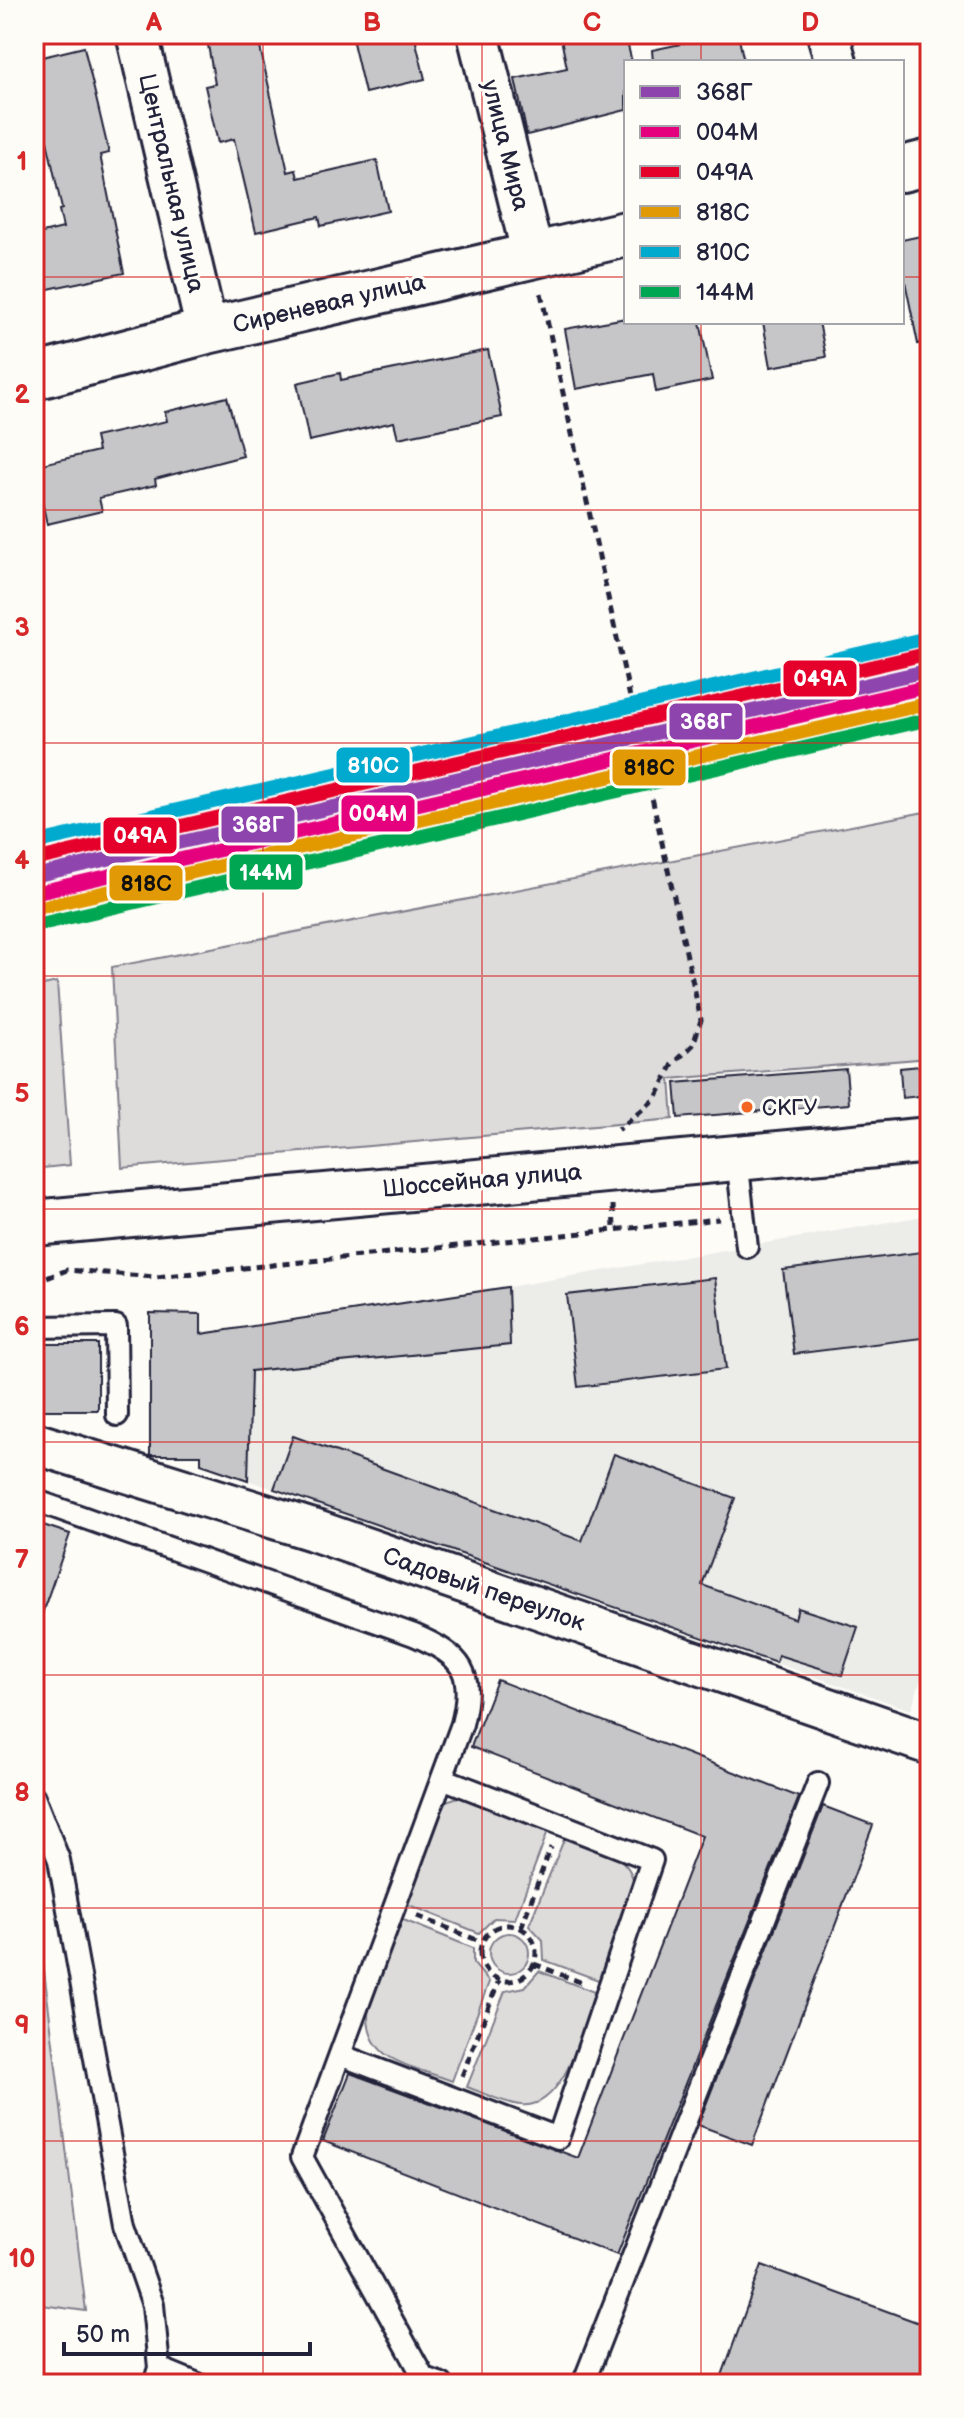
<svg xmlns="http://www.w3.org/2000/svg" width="964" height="2418" viewBox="0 0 964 2418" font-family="'Balsamiq Sans',sans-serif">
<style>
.built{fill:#ecece9}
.green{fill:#dddcdb;stroke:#807f8b;stroke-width:2}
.building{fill:#c6c6c8;stroke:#22223b;stroke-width:2}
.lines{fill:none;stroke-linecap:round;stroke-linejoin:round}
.lane-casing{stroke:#22223b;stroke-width:26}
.street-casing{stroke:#22223b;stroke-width:46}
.secondary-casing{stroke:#22223b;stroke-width:50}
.path{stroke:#22223b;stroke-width:5;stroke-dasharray:8 6;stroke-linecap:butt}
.lane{stroke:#fdfcf7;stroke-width:20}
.street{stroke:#fdfcf7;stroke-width:40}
.secondary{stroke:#fdfcf7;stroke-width:44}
.rail-1-casing{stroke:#fdfcf7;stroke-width:20}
.rail-2-casing{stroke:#fdfcf7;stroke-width:20}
.rail-3-casing{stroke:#fdfcf7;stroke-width:20}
.rail-4-casing{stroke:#fdfcf7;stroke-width:20}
.rail-5-casing{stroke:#fdfcf7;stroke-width:20}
.rail-6-casing{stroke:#fdfcf7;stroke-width:20}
.rail-1{stroke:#8e44ad;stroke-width:14}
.rail-2{stroke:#e5007d;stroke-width:14}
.rail-3{stroke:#e4002b;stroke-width:14}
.rail-4{stroke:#e29906;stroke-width:14}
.rail-5{stroke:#00a9ce;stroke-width:14}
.rail-6{stroke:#00a651;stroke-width:14}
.grid{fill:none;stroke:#d62828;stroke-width:2;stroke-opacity:0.55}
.bus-dot{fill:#f26522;stroke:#fdfcf7;stroke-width:3}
.labels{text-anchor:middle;stroke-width:6;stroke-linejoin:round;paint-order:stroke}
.bus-label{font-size:22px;fill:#22223b;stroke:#fdfcf7;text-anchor:start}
.street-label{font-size:24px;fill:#22223b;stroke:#fdfcf7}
.line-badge{stroke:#fdfcf7;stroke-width:3}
.badge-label{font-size:22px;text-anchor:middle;font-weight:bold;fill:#fff}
.pale-badge-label{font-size:22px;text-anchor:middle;font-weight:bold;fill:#111}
.neatline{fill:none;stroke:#d62828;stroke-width:3}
.grid-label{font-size:26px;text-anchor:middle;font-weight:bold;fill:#d62828}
</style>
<rect width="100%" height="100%" fill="#fdfcf7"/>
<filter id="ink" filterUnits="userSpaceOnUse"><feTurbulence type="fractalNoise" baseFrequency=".0125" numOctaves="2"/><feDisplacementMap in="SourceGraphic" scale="16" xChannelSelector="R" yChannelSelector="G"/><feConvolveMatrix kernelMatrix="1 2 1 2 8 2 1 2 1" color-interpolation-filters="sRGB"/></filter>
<g filter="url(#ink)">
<path class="built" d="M930,1215V1651L911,1710L201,1464V1334L508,1287Z"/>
<path class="green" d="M930,811V1058L670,1079L673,1119L122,1168L112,967Z
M57,982L70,1165L34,1169V987Z
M461,1796L549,1828L515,1919L494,1918L479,1933L404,1903L446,1801Z
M565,1837C592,1847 631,1852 634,1885L601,1981L544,1960L543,1940L529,1925Z
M34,1889L86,2311L34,2304Z
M401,1919L473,1948V1963L489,1982L452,2081C432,2073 406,2068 388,2056C343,2025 386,1957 401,1919Z
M489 1953a20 20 0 1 1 40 0a20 20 0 1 1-40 0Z
M539,1971L597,1993C584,2026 564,2111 521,2105C503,2103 484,2093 467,2087L505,1991L525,1987Z"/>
<path class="building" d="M206,34H257L288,172L296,170L298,178L377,160L388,211L321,226L319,217L256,232L234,139L218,143L205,86L215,84Z
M351,34H414L425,79L365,93Z
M560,34H625L632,62H626V110L527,135L515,79L567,68Z
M728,34H738L744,62H653L652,50Z
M84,47L109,153L100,155L124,273L34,292V235L63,228L59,210L62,209L34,82V59Z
M930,234V342L918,344L902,267V240Z
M626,318V322H700L712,380L656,392L653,374L576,389L565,329Z
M763,322H819L826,357L771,367Z
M488,350L502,417L398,438L394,422L309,441L297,383L340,373L341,380Z
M227,397L243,456L155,479L156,485L99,498L102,511L47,524L34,466L98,451L95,437L167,421L165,412Z
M930,1065V1095L902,1098L900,1068Z
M846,1069L849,1104L678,1118L675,1083Z
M921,1252L930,1337L794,1354L783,1270Z
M715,1278L726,1369L578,1387L567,1295Z
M508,1287L510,1345L251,1371L248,1480L201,1464V1455H150V1313L201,1314V1334Z
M34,1344H98V1410H34Z
M293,1436L582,1541L614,1454L735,1498L702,1585L795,1619L798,1608L858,1627L842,1675L778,1655L776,1663L274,1489Z
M34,1522L70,1534L38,1625L34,1624Z
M497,1680L799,1797L617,2255L323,2141L350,2073L578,2158L702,1836L471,1747Z
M823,1806L873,1825L752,2145L698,2125Z
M762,2265L930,2327V2384H719Z"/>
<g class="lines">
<defs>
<path id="lane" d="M737,1158L747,1247
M34,1327L116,1326L117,1415
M34,1500L414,1635C463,1656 475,1672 462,1724L302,2157L424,2378L442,2384
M34,1797L59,1860L125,2224L153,2305L159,2368L154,2384
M340,2055L558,2138L652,1860L442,1778
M159,2368L198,2384
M583,2384L818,1783"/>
<path id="street" d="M137,34L207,331
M478,34L533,256
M828,34L836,62
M34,1443L313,1530L930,1744"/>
<path id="secondary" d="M902,169L930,162
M34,377L207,331L626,234
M34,1223L930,1140"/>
</defs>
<use href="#lane" class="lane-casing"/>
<use href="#street" class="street-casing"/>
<use href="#secondary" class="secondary-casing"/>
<path class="path" d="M541,293L701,1020L693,1045L673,1064L656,1098L618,1130
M34,927L930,724
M613,1205L614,1228
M34,1283L67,1270L156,1277L719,1219
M417,1916L482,1942
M480 1953a28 28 0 1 1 56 0a28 28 0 1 1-56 0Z
M521,1928L551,1847
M534,1964L585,1984
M462,2076L499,1980"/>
<use href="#lane" class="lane"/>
<use href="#street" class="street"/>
<use href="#secondary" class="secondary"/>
<defs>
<path id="rail-1" d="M34,876L930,670"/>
<path id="rail-2" d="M38,892L930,686"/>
<path id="rail-3" d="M34,860L926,654"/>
<path id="rail-4" d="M41,907L930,703"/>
<path id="rail-5" d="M34,843L923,639"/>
<path id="rail-6" d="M45,923L930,719"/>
</defs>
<use href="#rail-1" class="rail-1-casing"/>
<use href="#rail-2" class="rail-2-casing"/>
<use href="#rail-3" class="rail-3-casing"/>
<use href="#rail-4" class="rail-4-casing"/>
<use href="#rail-5" class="rail-5-casing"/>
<use href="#rail-6" class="rail-6-casing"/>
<use href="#rail-1" class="rail-1"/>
<use href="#rail-2" class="rail-2"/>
<use href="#rail-3" class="rail-3"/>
<use href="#rail-4" class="rail-4"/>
<use href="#rail-5" class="rail-5"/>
<use href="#rail-6" class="rail-6"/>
</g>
</g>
<path class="grid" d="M263,34V2384M482,34V2384M701,34V62M34,277H626M902,277H930M701,322V2384M34,510H930M34,743H930M34,976H930M34,1209H930M34,1442H930M34,1675H930M34,1908H930M34,2141H930"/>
<circle class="bus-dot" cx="747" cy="1107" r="7"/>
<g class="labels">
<g class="bus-label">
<text x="762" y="1115">СКГУ</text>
</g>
<g class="street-label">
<text transform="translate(506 145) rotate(76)" y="8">улица Мира</text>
<text transform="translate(172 183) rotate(77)" y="8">Центральная улица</text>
<text transform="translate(329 303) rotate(-13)" y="8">Сиреневая улица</text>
<text transform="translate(482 1180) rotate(-5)" y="8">Шоссейная улица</text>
<text transform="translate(484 1589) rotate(19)" y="8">Садовый переулок</text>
</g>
</g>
<g class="line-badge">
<rect x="782" y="659" width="76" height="39" rx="8" fill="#e4002b"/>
<rect x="668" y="702" width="76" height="39" rx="8" fill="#8e44ad"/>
<rect x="335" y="746" width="76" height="38" rx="8" fill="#00a9ce"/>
<rect x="611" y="748" width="76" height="39" rx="8" fill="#e29906"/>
<rect x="340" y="794" width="76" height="39" rx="8" fill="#e5007d"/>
<rect x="220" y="805" width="76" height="39" rx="8" fill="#8e44ad"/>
<rect x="102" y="816" width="76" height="39" rx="8" fill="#e4002b"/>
<rect x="228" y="853" width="76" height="38" rx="8" fill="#00a651"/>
<rect x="108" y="864" width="76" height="38" rx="8" fill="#e29906"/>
</g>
<g class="badge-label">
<text x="820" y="686">049А</text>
<text x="706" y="729">368Г</text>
<text x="373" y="773">810С</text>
<text x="378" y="821">004М</text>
<text x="258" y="832">368Г</text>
<text x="140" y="843">049А</text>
<text x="266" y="880">144М</text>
</g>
<g class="pale-badge-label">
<text x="649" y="775">818С</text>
<text x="146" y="891">818С</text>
</g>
<rect width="964" height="2418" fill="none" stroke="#fdfcf7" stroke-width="88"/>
<rect x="624" y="60" width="280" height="264" fill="#fdfcf7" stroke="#a5a5ac" stroke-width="2"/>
<rect x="640" y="86" width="40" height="12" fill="#8e44ad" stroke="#a5a5ac" stroke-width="2"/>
<text x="696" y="100" font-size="24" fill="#22223b">368Г</text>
<rect x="640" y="126" width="40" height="12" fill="#e5007d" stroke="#a5a5ac" stroke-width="2"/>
<text x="696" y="140" font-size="24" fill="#22223b">004М</text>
<rect x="640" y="166" width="40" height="12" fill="#e4002b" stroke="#a5a5ac" stroke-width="2"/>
<text x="696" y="180" font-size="24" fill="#22223b">049А</text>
<rect x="640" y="206" width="40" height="12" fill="#e29906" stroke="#a5a5ac" stroke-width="2"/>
<text x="696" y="220" font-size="24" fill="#22223b">818С</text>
<rect x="640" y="246" width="40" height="12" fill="#00a9ce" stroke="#a5a5ac" stroke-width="2"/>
<text x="696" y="260" font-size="24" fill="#22223b">810С</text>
<rect x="640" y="286" width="40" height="12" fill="#00a651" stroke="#a5a5ac" stroke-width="2"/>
<text x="696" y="300" font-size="24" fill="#22223b">144М</text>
<path d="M64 2342v12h246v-12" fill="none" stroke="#22223b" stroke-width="4"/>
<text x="76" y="2342" font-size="24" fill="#22223b" stroke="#fdfcf7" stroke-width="6" paint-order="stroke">50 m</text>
<rect x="44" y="44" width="876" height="2330" class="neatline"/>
<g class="grid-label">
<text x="154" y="31">A</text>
<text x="372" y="31">B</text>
<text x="592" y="31">C</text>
<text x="810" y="31">D</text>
<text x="22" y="170">1</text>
<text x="22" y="403">2</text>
<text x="22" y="636">3</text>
<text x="22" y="869">4</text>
<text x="22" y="1102">5</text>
<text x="22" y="1335">6</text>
<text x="22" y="1568">7</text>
<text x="22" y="1801">8</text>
<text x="22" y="2034">9</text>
<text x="22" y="2267">10</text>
</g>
</svg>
